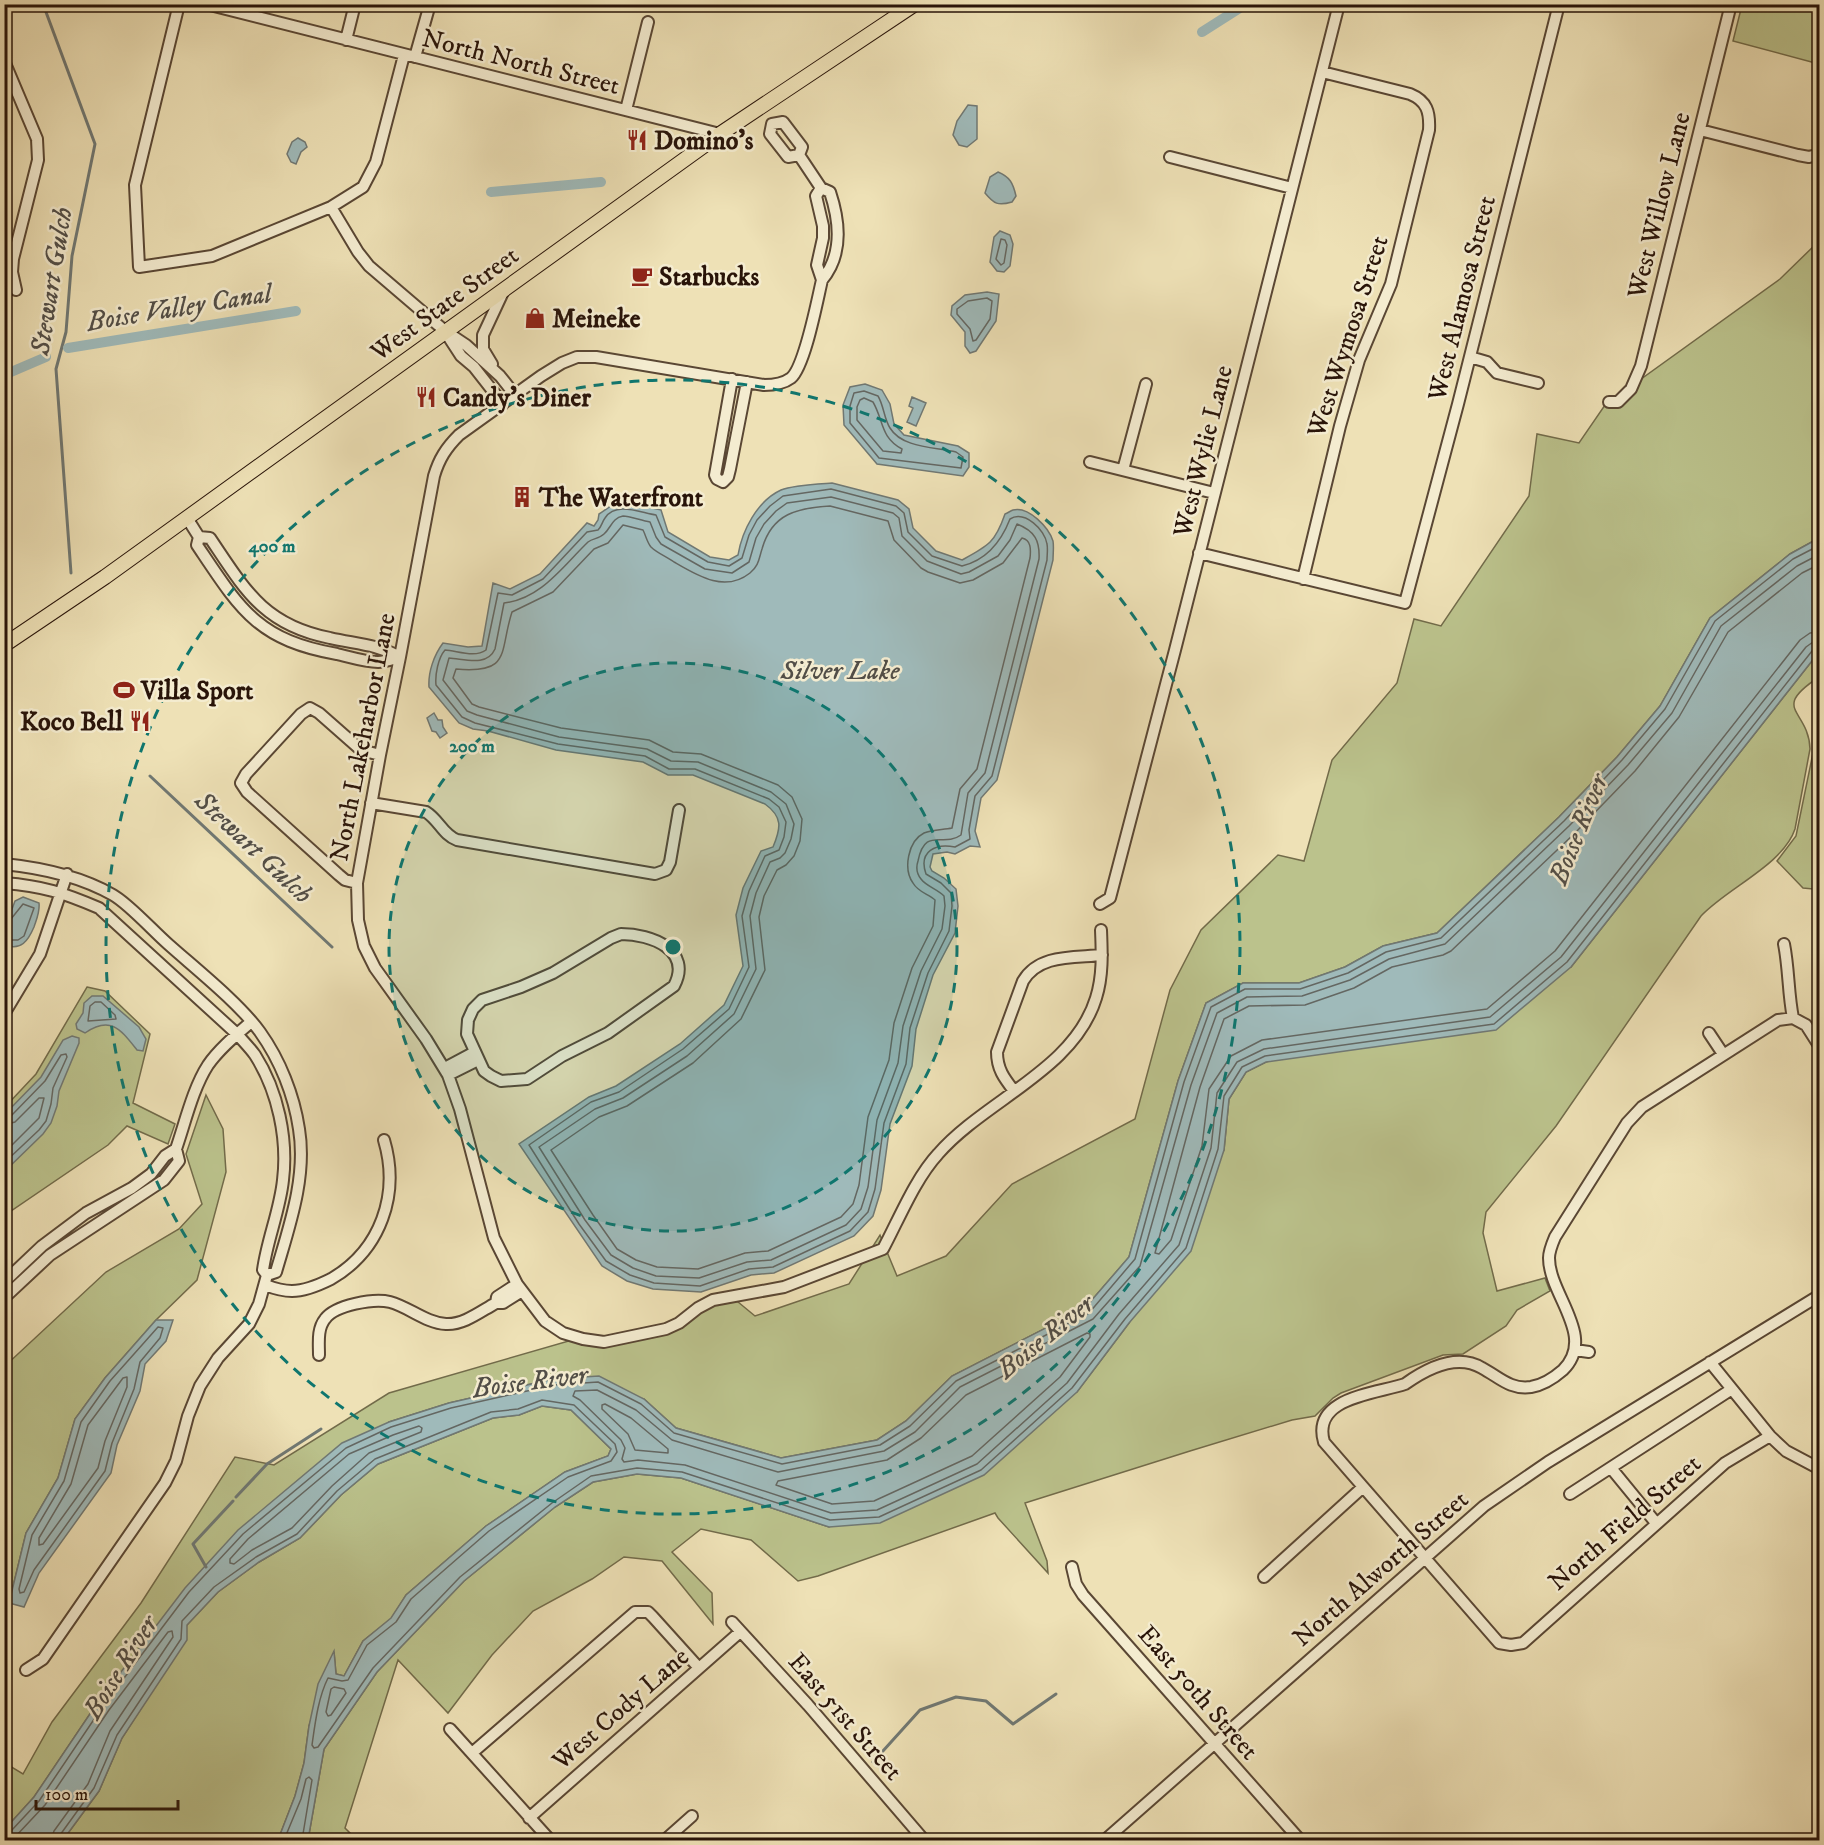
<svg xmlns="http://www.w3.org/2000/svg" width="1824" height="1845" viewBox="0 0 1824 1845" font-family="'IM FELL DW Pica',serif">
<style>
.green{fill:#bbc28c;stroke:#726b4a;stroke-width:1.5}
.water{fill:#9fbaba;stroke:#707873;stroke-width:1.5}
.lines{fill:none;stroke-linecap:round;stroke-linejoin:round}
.shore{stroke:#646762;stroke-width:1.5}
.stream{stroke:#707873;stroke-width:3}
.canal{stroke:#9fbaba;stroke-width:10}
.minor-casing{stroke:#5a4734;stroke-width:14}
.major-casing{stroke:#291409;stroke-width:16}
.minor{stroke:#f4ecd0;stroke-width:10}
.major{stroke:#eee1b6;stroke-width:14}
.ring{fill:none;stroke:#0f766e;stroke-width:3;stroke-dasharray:10 8}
.labels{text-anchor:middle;stroke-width:5;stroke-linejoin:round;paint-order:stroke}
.street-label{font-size:26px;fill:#291409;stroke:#f4ecd0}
.poi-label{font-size:26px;font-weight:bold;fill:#291409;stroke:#f4ecd0;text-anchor:start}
.water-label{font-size:27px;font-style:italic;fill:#524e47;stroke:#f4ecd0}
.centre{fill:#0f766e;stroke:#f4ecd0;stroke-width:3}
.ring-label{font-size:18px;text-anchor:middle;font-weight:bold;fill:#0f766e;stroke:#f4ecd0;stroke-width:5;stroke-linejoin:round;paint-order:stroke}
</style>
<rect width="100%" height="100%" fill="#eee1b6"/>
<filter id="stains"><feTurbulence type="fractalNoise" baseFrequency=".00333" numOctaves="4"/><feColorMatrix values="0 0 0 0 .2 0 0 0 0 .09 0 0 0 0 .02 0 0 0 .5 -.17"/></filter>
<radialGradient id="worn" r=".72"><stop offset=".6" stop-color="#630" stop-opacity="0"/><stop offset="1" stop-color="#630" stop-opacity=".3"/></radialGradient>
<path class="green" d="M1742,5H1819V64L1733,41Z
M1819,241V538L1790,554L1710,618L1660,706L1617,757L1559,817L1437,933L1383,946L1345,967L1299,983H1243L1206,1003L1178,1081L1129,1257L1085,1308L952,1376L906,1421L877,1440L781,1458L676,1428L644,1399L553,1379L449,1403L389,1422L98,1702L34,1797L5,1829V1763L23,1774L52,1722L141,1603L235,1457L274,1465L389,1393L579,1338L604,1342L666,1329L698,1308L732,1297L755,1316L849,1284L880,1235L897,1276L946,1256L1012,1184L1135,1119L1170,990L1201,930L1278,855L1304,861L1332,760L1397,683L1414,619L1441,626L1529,496L1537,434L1579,443L1605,405L1780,279Z
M1819,652V677C1769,710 1809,709 1810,749L1795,829C1783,865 1727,888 1701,916L1556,1126L1486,1212L1483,1233L1497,1291L1545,1278L1550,1291L1517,1310L1506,1326L1463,1354L1443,1355L1341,1393L1333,1398L1315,1416L1292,1420L1190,1451L1025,1503L1047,1561L1048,1573L998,1518L995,1513L818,1576L798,1581L751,1540L701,1529L672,1552L712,1593L713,1624L662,1561L624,1557L592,1579L533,1611L492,1655L448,1713L398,1660L345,1828L357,1840H308L324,1749L377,1672L464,1581L555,1507L593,1482L637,1474L681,1478L829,1527L1077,1392L1129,1323L1224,1150L1229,1099L1246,1072L1266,1062L1571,967Z
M1819,744V863L1813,880V889L1803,888L1777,861L1796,836L1814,748Z
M87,987L105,991L150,1034L133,1103L175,1124L168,1144L127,1126L108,1145L5,1215V1107L36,1074Z
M206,1095L223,1129L226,1172L197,1280L156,1320L105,1378L75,1419L58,1478L26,1533L9,1603L5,1608V1366L106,1272L179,1229L202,1204L186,1154Z
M542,1406L571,1410L611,1449L608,1456L565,1472L486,1526L406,1595L392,1618L363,1641L344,1676L336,1674L334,1652L309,1726L304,1763L295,1796L278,1840H63L99,1791L122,1738L147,1699L187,1625L218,1592L259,1562L300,1538L341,1495L378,1464L493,1418L519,1415Z"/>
<path class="water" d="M968,105L977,106V139L967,147L959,145L953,135L957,121Z
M298,138L305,142L307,147L301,152L296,164L291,162L287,154L292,142Z
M998,172C1010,177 1013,183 1016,196L1012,202C998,206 994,204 985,193L990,177Z
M1000,231L1010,235L1013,244L1010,266L1004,272L997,271L990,262L994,237Z
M987,292L999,294L996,321L976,351L970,353L965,346V332L951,315L952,306L965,295Z
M865,384L882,390L890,404L894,424L904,435L958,446L969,453V467L963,476L877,464L844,425L843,405L850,387Z
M912,397L926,403L916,426L907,422L913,408L909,406Z
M832,483L898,500L909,509L913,528L936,551L962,560C988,546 995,543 1005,514C1008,513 1010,511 1013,510C1029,506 1049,528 1053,541C1054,547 1053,554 1053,560L997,780L981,798L975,831L980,847L970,846L955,854L947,852L933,854L930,867L932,871L944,878L956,889L958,906L955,933L933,975L916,1029L912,1066L890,1124L881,1190L873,1216L854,1236L774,1273L751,1275L701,1292L653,1289L627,1281L602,1266L519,1144L589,1097L616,1086L680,1044L724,1005L743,966L736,915L743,888L761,851L773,847C781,828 783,817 765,804L693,775H668L643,762L556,750L488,731L473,729L459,723L429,687C428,672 434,655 443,643L468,647L482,646L493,583L510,589L540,574L587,523L594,526L598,520L599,514C604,511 611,505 617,503C626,500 650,508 661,510L668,532L710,557L729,560L738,555C742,531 757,501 781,490C793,485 818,484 832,483Z
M1819,538V652L1571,967L1496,1030L1266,1062L1246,1072L1229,1099L1224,1150L1191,1251L1129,1323L1077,1392L984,1475L880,1523L829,1527L681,1478L637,1474L593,1482L555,1507L464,1581L377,1672L324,1749L308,1840H278L295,1796L304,1763L309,1726L318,1684L334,1651L336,1674L344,1676L363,1641L391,1618L406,1595L486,1526L565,1472L608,1456L611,1449L571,1410L542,1406L519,1415L493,1418L378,1464L341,1495L300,1538L259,1562L218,1592L187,1625V1640L122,1738L99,1791L63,1840H5V1829L34,1797L98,1702L185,1588L238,1530L342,1443L389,1422L449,1403L553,1379L599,1376L644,1399L676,1428L781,1458L877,1440L906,1421L952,1376L1085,1308L1129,1257L1178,1081L1206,1003L1243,983H1299L1345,967L1383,946L1437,933L1559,817L1617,757L1660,706L1710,618L1790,554Z
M434,713L438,720H442L443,727L447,733L440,738L436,732L432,731L427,718Z
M23,897L39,903C40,912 37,918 34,927C28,941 21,951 5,945V916L12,909L15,901Z
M92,996H103L139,1027L146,1039L143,1051L137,1050C121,1030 111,1015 85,1033L77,1029L76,1024L83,1013L84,1003Z
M72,1036L79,1038V1043L59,1091L57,1106L51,1123L43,1134L5,1171V1114L41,1077L63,1040Z
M156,1320H173L166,1341L145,1364L140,1391L117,1445L111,1473L39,1573L24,1607L9,1603L26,1533L58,1478L75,1419L105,1378Z"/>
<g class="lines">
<path class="shore" d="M1001,239L1005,240L1007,245L1004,263L1001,265L996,259Z
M987,298L992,301L990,319L976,340L973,341L970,329L957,314V309L968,301Z
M864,391L878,396C884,406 884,419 890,428C902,448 935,447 956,452L963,457L961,468L879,458L850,423V406L854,393Z
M864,398L873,402C884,421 880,437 902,449L901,453L883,451L857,420V407L860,400Z
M831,489L896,506L904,513L908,532L932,556L962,566C987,560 1001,542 1010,519C1025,510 1045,530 1047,544C1048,549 1047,555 1047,560L992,776L975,796L969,830L970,839L955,847C936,843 918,851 926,874L941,883L951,893L952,906L949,931L928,973L910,1028L906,1064L884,1123L875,1189L868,1212L850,1231L773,1267L749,1269L700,1286L654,1283L630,1275L606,1261L579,1224L529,1145L591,1102L619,1092L683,1049L729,1009L749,967L742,916L749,891L765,856L779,850L784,837L786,822L779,807L769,799L695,769H669L645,756L558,744L475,723L462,717L436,685C435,675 438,658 445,650C458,651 475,658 486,650L498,593L512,595L543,579L587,532L598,530C602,526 602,522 605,518C616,501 641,513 656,515L665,537L708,562L729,566L742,558L749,535L757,520L770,506L783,496Z
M831,497L893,513L899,518L902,536L927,561L961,574L969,572L998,556L1010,540L1017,524C1035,531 1040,541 1039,559L985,773L968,793L961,835C943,848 925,826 918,861C916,867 917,874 921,879C926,886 937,889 944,896L945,906L942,929L921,971L903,1026L898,1063L877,1120L868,1187L861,1209L846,1225L771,1260L747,1262L699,1278L656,1276L633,1268L611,1255L585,1220L539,1147L595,1109L623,1098L687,1056L734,1014L756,969L750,916L756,893L770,862L780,858L785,853L791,839L794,824L786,804L771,792L698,762L671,761L647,749L559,737L477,715L467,711L443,680L449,658C465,659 487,667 495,649L504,603C541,599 563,566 588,542C593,538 599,539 604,534C611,528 612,518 623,516C630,516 642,521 650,522L656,537L661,544L705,569L732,573L749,562L756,538L764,524L776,511L787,503Z
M830,506L888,521L894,540L921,568L928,572L960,583L973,580L1003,563L1022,538C1031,540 1031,549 1030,558L977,769L960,789L952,828C943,830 933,829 924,833C908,841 903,869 913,883C918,892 928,894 935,900L933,926L912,968L894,1023L889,1060L868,1117L859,1185L853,1204L841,1217L768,1251L745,1253L698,1269L657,1267L636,1260L617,1249L593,1215L551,1150L599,1117L627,1106L693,1063L741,1019L765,970L759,917L764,896L777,870L786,865L794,856L800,841L802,819L792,797L778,785L701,754L673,752L649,740L561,728L479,707L472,704L453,678L456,669C512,674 499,652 512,612L553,592L594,549L608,543L623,525L643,530C646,536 647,542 651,547C657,553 667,557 674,562C698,576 725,593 750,573C759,566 759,558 762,549C772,513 798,508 830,506Z
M1820,554L1797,566L1721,626L1672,713L1628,765L1569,826L1445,944L1389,959L1350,980L1302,996L1247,997L1217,1013L1191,1085L1140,1266L1093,1319L960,1387L915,1432L884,1451L778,1472L672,1440L636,1410L597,1390L575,1391L573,1396L580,1400L621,1440L625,1448L622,1459L624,1462L638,1460L685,1465L831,1513L877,1510L977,1464L1067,1383L1119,1314L1179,1245L1211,1148L1217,1093L1237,1062L1264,1049L1490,1017L1561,957L1806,647L1813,642L1820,641
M1820,564L1802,573L1728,632L1679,717L1635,771L1575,833L1451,951L1443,955L1392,967L1354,988L1305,1005L1249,1006L1224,1019L1200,1087L1155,1253L1159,1254L1171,1240L1202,1146L1209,1089L1231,1056L1262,1040L1487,1009L1555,951L1800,640L1810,633L1820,632
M4,921L11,919L23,904L34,908L24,936L18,940H4
M95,1002H101L115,1015L116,1019L88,1021L90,1006Z
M4,1118L11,1116L45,1081L61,1055L66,1054L67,1057L53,1088L51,1104L46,1121L39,1130L4,1163
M4,1125L15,1122L39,1098H44L39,1118L4,1153
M158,1327L163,1328L160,1338L140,1362L134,1389L112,1443L105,1471L34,1570L24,1592L20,1593L19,1589L32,1535L64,1481L81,1422L110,1381Z
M1087,1333L1090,1334V1337L1060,1377L972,1456L874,1501L832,1504L776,1485L778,1481L887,1460L921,1438L966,1395Z
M127,1377V1387L105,1441L98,1468L43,1544L39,1545V1538L71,1484L88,1425L123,1378Z
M605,1404L631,1418L668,1449V1453L635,1450L628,1434L602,1409V1405Z
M419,1426L422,1428L421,1432L369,1453L332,1486L292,1528L252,1550L234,1564L230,1563V1559L248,1539L349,1454L393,1435Z
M334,1687L344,1689L346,1693L331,1715L328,1716L326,1712L331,1689Z
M4,1833L11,1831L39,1801L103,1706L189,1592L243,1534L346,1448L391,1427L451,1408L554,1385L598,1382L641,1404L674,1433L782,1464L880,1445L910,1426L956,1381L1089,1313L1135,1259L1184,1082L1211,1007L1245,989H1300L1348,973L1386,952L1441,938L1564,821L1622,760L1665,709L1715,621L1793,559L1820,545
M4,1840L15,1837L45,1805L109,1710L168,1632L172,1631L173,1637L110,1731L88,1784L54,1831L51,1840
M59,1840L60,1835L94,1788L117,1735L181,1639L182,1621L214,1587L256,1557L297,1534L337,1491L375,1459L491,1412L518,1409L542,1400L574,1405L615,1444L617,1452L611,1461L568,1477L489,1531L411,1599L396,1622L367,1645L348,1680L342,1681L328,1678C318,1698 315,1724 312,1745L314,1748L318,1747L373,1668L460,1577L552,1503L591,1476L637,1468L682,1472L830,1520L879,1517L981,1470L1072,1388L1125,1319L1186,1248L1218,1149L1224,1096L1242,1067L1265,1056L1494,1024L1567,962L1812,651L1820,649
M284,1840L301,1799L306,1779L309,1777L312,1780L302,1840"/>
<path class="stream" d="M43,4L95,144L72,256L66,332L56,369L71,573
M150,776L332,947
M236,1497L267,1464L321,1429
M206,1567L193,1544L233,1501
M873,1762L920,1710L956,1697L986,1701L1013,1724L1056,1694"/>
<path class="canal" d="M1202,32L1246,4
M491,192L601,182
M68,348L296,311
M4,375L46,357"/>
<defs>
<path id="minor" d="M179,4L135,185L139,267L212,256L331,207L363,187L376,162L404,55
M206,4L720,134
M346,40L355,4
M415,57L430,4
M4,61L37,139L38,160L13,259L12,272L16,290
M626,110L648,22
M783,122L802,147L799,155L788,157L770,134L772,124Z
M1700,130L1798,155L1809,157L1820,154
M799,155L821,188L830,192C840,222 843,255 822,280L817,265L823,238V226L816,196L821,188
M1170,157L1292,188
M331,207L358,252L369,266L445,331L466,345L500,376L515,395
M822,280C817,301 805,366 791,378C783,384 773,385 764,385L596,357H577L562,363L541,376L459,435C446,448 439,459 434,476L400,657L380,755L357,883L358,920L364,946L375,968L426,1039L448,1075L460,1109L494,1238L517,1284L545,1321L563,1333L583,1339L604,1342L666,1329L679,1323L698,1308L713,1300L784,1287L883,1249C899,1219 915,1179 938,1154C985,1100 1074,1070 1096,998C1103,976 1102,953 1101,930
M448,336L461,356L474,367L503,404
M1470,357L1487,362L1497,373L1538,383
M492,364L483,349V335L504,290
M732,379L715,475L717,479L723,482L728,477L730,469L747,382
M1609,402H1618L1631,389L1641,366L1731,4
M1090,462L1214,493
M1123,470L1146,384
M187,518L199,537L197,545C240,609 257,640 337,654C350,657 365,662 378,662C385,662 393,659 400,657
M199,537L210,538C245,590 264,625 330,638C356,644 376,644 400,657
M1199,553L1405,603L1458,404L1559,4
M1303,579L1340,426L1359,360L1391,284L1429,130C1430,112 1427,101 1410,94L1322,72
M371,803L426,812C439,820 443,835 457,840L655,874L666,870L670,862L679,810
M4,864C43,868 80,876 113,895C129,904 153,931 168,944C196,969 239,1003 260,1032C280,1060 294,1095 299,1129C307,1177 289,1227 276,1272L267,1275
M4,883C43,886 64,893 99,908L237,1034C243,1041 250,1048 255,1055C278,1091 288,1139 283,1180C280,1210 267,1240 263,1270L267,1275L259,1304L249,1324L218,1358L200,1386L188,1416L176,1461L165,1483L43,1659L26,1670
M357,883L345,880L339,875L247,792L241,783L246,774L301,714L310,708L319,713L361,750L380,755
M1100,904L1110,898L1175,650L1339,4
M621,934C651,934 693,950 674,986L608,1033L562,1056L527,1079L501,1081L491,1076L484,1071L467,1034L468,1020L473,1009L482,1000L521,987L553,973L611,938Z
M4,1014L40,954L67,874
M1793,1018L1806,1025L1820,1047
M1709,1033L1723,1054
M445,1068L475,1052
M448,1075L478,1060
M1014,1091C1004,1078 997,1069 997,1052L1023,981C1039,954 1073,958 1102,955
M176,1149C185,1123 193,1088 208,1065C219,1049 236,1035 251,1022
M4,1282L42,1246L86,1213L132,1188L151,1174L165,1156L176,1149L179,1161L164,1180L50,1255L4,1298
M517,1284L497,1297L496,1303H503L522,1291
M265,1285C273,1288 282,1291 292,1291C305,1291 319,1285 331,1279C381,1250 400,1194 384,1140
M1575,1350L1589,1352
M319,1355C319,1343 317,1329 325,1319C335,1305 374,1298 390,1302C409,1307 426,1323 446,1324C464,1325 481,1311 496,1303
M1710,1362L1770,1436L1786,1451L1820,1469
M1770,1436L1725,1463L1523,1643L1511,1645L1499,1643L1324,1442C1311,1397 1376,1394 1405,1384C1426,1369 1457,1353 1482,1368C1499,1377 1510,1390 1531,1387C1543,1385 1555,1377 1563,1370C1597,1336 1549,1295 1549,1258C1549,1251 1552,1244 1555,1237L1627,1123L1642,1107L1778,1020L1793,1018C1788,993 1789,969 1784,944
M1611,1468L1656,1523
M1570,1494L1732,1389
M1072,1567L1076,1584L1083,1595L1300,1840
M1264,1577L1363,1487
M732,1622L808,1705L924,1840
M450,1729L550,1840
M472,1753L635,1612H648L653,1617L699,1668
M529,1818L740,1632
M665,1840L692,1816
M1105,1840L1484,1506L1548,1462L1820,1295"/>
<path id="major" d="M4,645L105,577L720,134L915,4"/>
</defs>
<use href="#minor" class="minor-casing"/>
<use href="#major" class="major-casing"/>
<use href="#minor" class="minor"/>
<use href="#major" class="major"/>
</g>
<circle cx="673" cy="947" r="284" fill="#0f766e" fill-opacity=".12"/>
<g class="ring">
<circle cx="673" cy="947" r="284"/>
<circle cx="673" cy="947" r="567"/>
</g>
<defs>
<symbol id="restaurant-bare" viewBox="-9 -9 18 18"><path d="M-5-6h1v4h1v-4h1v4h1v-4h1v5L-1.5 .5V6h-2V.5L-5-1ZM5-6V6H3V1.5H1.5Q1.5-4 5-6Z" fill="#8f2418" stroke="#f4ecd0" stroke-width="2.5" paint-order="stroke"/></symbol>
<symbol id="cafe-bare" viewBox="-9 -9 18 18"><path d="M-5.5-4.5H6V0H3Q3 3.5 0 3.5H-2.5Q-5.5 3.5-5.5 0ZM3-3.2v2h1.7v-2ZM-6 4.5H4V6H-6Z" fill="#8f2418" stroke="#f4ecd0" stroke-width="2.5" paint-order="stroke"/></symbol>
<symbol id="shop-bare" viewBox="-9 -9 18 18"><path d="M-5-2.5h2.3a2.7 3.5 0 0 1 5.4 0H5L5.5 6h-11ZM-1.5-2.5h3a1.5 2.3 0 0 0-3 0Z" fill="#8f2418" stroke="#f4ecd0" stroke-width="2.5" paint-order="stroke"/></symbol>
<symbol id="building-bare" viewBox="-9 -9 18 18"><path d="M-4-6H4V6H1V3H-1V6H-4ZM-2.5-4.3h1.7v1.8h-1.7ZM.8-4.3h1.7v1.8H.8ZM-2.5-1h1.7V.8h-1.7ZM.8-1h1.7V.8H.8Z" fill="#8f2418" stroke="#f4ecd0" stroke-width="2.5" paint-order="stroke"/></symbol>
<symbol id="stadium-bare" viewBox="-9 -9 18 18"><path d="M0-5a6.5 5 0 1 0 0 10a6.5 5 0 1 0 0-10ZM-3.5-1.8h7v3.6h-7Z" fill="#8f2418" stroke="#f4ecd0" stroke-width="2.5" paint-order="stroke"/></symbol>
</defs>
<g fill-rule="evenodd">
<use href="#restaurant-bare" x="622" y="125" width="30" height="30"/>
<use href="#cafe-bare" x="627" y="261" width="30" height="30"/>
<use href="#shop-bare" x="520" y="303" width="30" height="30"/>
<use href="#restaurant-bare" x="411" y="382" width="30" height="30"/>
<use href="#building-bare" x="507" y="482" width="30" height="30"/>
<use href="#stadium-bare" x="109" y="675" width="30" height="30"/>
<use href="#restaurant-bare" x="125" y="706" width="30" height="30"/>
</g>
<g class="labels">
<g class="street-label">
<text transform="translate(521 61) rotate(14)" y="9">North North Street</text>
<text transform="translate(1658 205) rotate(-76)" y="9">West Willow Lane</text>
<text transform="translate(1461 298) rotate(-76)" y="9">West Alamosa Street</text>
<text transform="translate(444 303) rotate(-36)" y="9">West State Street</text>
<text transform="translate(1347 336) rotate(-72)" y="9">West Wymosa Street</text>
<text transform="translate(1202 451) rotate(-76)" y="9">West Wylie Lane</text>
<text transform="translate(362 737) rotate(-79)" y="9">North Lakeharbor Lane</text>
<text transform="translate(1624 1522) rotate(-41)" y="9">North Field Street</text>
<text transform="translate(1380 1568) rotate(-41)" y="9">North Alworth Street</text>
<text transform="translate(1199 1692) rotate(49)" y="9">East 50th Street</text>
<text transform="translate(620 1708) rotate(-41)" y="9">West Cody Lane</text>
<text transform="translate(846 1716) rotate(49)" y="9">East 51st Street</text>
</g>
<g class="poi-label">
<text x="654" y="149">Domino's</text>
<text x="659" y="285">Starbucks</text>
<text x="552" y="327">Meineke</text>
<text x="443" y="406">Candy's Diner</text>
<text x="539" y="506">The Waterfront</text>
<text x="141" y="699">Villa Sport</text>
<text x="123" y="730" text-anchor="end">Koco Bell</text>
</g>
<g class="water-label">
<text transform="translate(51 281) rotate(-81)" y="9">Stewart Gulch</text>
<text transform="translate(179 307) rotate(-9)" y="9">Boise Valley Canal</text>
<text x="840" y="679">Silver Lake</text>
<text transform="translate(1578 829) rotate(-68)" y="9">Boise River</text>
<text transform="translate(254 847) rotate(43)" y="9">Stewart Gulch</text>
<text transform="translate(1045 1336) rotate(-39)" y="9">Boise River</text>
<text transform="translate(530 1381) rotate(-7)" y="9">Boise River</text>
<text transform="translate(120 1667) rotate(-58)" y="9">Boise River</text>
</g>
</g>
<circle cx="673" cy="947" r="9" class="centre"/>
<g class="ring-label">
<text x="272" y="552">400 m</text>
<text x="472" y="752">200 m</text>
</g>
<rect width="1824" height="1845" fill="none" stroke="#eee1b6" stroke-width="24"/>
<rect x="6" y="6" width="1812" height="1833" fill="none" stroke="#291409" stroke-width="3"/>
<rect x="12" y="12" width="1800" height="1821" fill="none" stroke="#291409" stroke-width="1.5"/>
<path d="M36 1800v9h142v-9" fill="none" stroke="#291409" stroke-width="3"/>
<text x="45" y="1800" font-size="18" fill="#291409" stroke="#f4ecd0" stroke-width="4.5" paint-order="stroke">100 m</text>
<rect width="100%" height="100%" filter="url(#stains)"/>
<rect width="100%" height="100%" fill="url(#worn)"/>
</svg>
